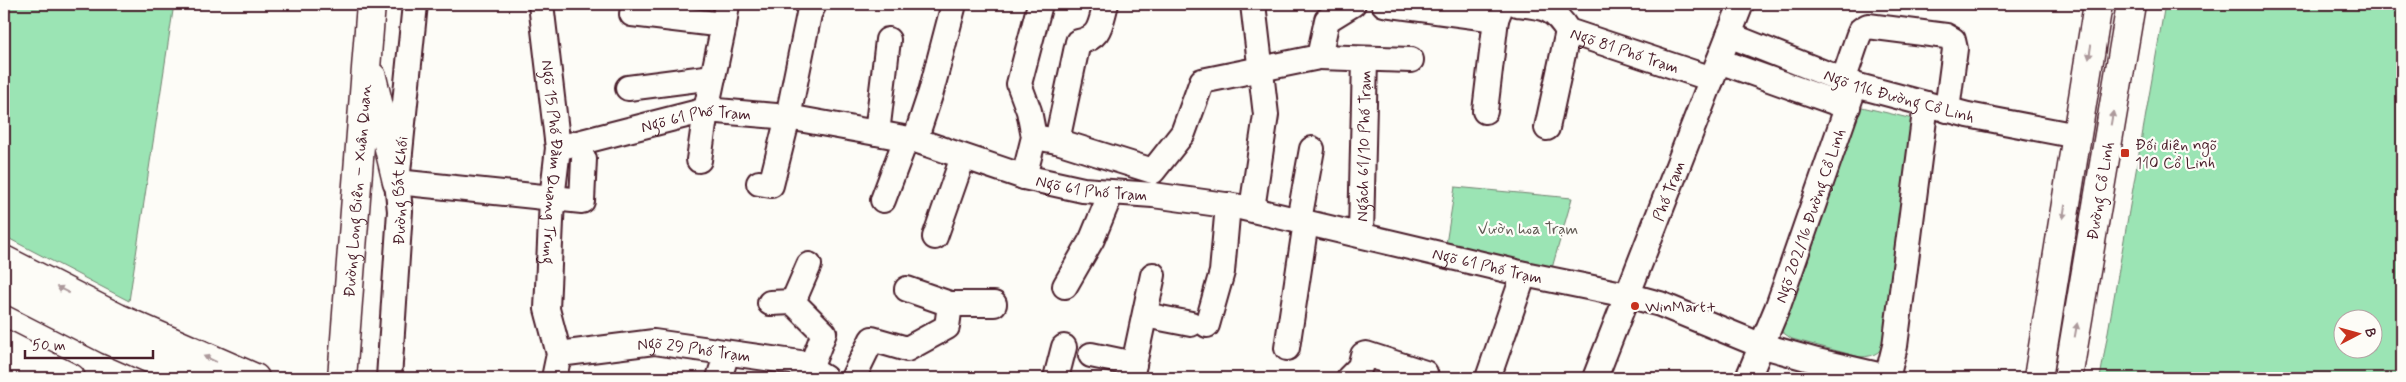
<svg xmlns="http://www.w3.org/2000/svg" width="2406" height="382" viewBox="0 0 2406 382" font-family="Mynerve,sans-serif">
<style>
.green{fill:#9be4b4;stroke:#728270;fill-rule:evenodd}
.lines{fill:none;stroke-linecap:round;stroke-linejoin:round}
.minor-casing{stroke:#4a1f2b;stroke-width:28}
.major-casing{stroke:#4a1f2b;stroke-width:31}
.highway-casing{stroke:#4a1f2b;stroke-width:31}
.minor{stroke:#fdfcf7;stroke-width:24}
.major{stroke:#fdfcf7;stroke-width:28}
.highway{stroke:#fdfcf7;stroke-width:28}
.oneway{fill:#ac999b}
.poi-dot{fill:#c8321e;stroke:#fdfcf7;stroke-width:2}
.labels{text-anchor:middle;stroke-width:4.5;stroke-linejoin:round;paint-order:stroke}
.street-label{font-size:16px;fill:#4a1f2b;stroke:#fdfcf7}
.poi-label{font-size:16px;fill:#4a1f2b;stroke:#fdfcf7;text-anchor:start}
.park-label{font-size:16px;fill:#625a54;stroke:#fdfcf7}
</style>
<rect width="100%" height="100%" fill="#fdfcf7"/>
<filter id="ink" filterUnits="userSpaceOnUse"><feTurbulence type="fractalNoise" baseFrequency=".02" numOctaves="2"/><feDisplacementMap in="SourceGraphic" scale="10" xChannelSelector="R" yChannelSelector="G"/><feConvolveMatrix kernelMatrix="1 2 1 2 8 2 1 2 1" color-interpolation-filters="sRGB"/></filter>
<g filter="url(#ink)">
<path class="green" d="M4,4H174L129,301L4,236Z
M2165,4H2402V378H2100ZM2344,320H2374V350H2344Z
M1862,107L1913,119L1890,338C1881,351 1876,357 1860,357L1792,339L1782,332L1778,324L1852,114Z
M1455,187L1572,198L1552,268L1446,244Z"/>
<g class="lines">
<defs>
<g id="minor">
<path id="s1" d="M541,4L558,148L552,199L547,309L559,354L554,378"/>
<path d="M1384,4L1496,19L1502,4"/>
<path id="s2" d="M1517,4C1544,7 1553,7 1568,31L1712,79"/>
<path d="M632,14L724,25"/>
<path id="s3" d="M1729,35L1855,85L1968,115L2077,136"/>
<path d="M1319,57L1411,60"/>
<path d="M1719,61L1848,107"/>
<path d="M1843,81L1858,37L1861,30L1868,26L1946,36L1953,40L1955,49L1947,110"/>
<path d="M628,88L713,77"/>
<path d="M1485,111L1496,19"/>
<path d="M1547,128L1568,31"/>
<path d="M877,133L888,40"/>
<path d="M1034,137L1057,141L1153,171L1183,133L1202,81L1319,57L1327,20L1353,4"/>
<path d="M915,140L931,92L954,4"/>
<path d="M1057,141L1078,42C1101,38 1100,24 1106,4"/>
<path id="s4" d="M558,148L706,110L788,117L915,140L1024,177L1083,190L1153,195L1240,207L1524,274L1627,295L1660,304L1760,345L1817,361L1891,378"/>
<path d="M699,160L706,110L724,25L727,4"/>
<path d="M1024,177L1034,137L1029,111L1019,84L1040,4"/>
<path d="M397,182L582,201L584,159"/>
<path d="M759,183L771,185L788,117L809,14L814,4"/>
<path d="M883,200L906,139"/>
<path d="M1252,209L1266,115L1253,4"/>
<path d="M1299,220L1312,149"/>
<path id="s5" d="M1361,234L1365,59"/>
<path d="M935,237L963,157"/>
<path d="M809,265L793,302L824,333L810,369"/>
<path d="M1065,286L1092,239L1111,193"/>
<path d="M907,289L950,304H994"/>
<path d="M770,303L793,302"/>
<path d="M1145,315L1191,324"/>
<path d="M1207,325L1222,272L1228,205"/>
<path d="M1287,348L1306,222"/>
<path id="s6" d="M559,354L654,342L800,363L825,378"/>
<path d="M1091,355L1134,364"/>
<path id="s7" d="M389,378L400,211L397,182L415,4"/>
<path d="M719,378L727,353"/>
<path d="M853,378L872,339L907,349L947,327L950,304"/>
<path d="M1056,378L1064,347"/>
<path d="M1131,378L1153,275"/>
<path d="M1349,378L1360,367L1363,355L1366,354L1425,373"/>
<path d="M1488,378L1524,274"/>
<path id="s8" d="M1595,378L1741,4"/>
<path id="s9" d="M1748,378L1778,306L1855,85"/>
<path d="M1887,378L1895,346L1926,104"/>
</g>
<g id="major">
<path d="M372,77L397,182"/>
<path id="s10" d="M342,378L371,4"/>
<path d="M2038,378L2098,4"/>
<path id="s11" d="M2068,378L2131,4"/>
</g>
<path id="highway" d="M4,260L118,318L255,378
M4,287L108,340L194,378
M4,344L71,378
M4,371L17,378"/>
</defs>
<use href="#minor" class="minor-casing"/>
<use href="#major" class="major-casing"/>
<use href="#highway" class="highway-casing"/>
<use href="#minor" class="minor"/>
<use href="#major" class="major"/>
<use href="#highway" class="highway"/>
</g>
<defs><path id="oneway-solid" d="M-6-.8H1V-3.2L6.5 0L1 3.2V.8H-6Z" transform="scale(1.25)"/></defs>
<g class="oneway">
<use href="#oneway-solid" transform="translate(2090 52) rotate(99)"/>
<use href="#oneway-solid" transform="translate(2112 118) rotate(-80)"/>
<use href="#oneway-solid" transform="translate(2064 212) rotate(99)"/>
<use href="#oneway-solid" transform="translate(63 290) rotate(-153)"/>
<use href="#oneway-solid" transform="translate(2076 330) rotate(-80)"/>
<use href="#oneway-solid" transform="translate(210 359) rotate(-156)"/>
</g>
</g>
<g class="poi-dot">
<rect x="2120" y="148" width="10" height="10" rx="2.5"/>
<circle cx="1635" cy="306" r="5"/>
</g>
<g class="labels">
<g class="street-label">
<text dy="6" stroke="none"><textPath href="#s2" startOffset="121">Ngõ 81 Phố Trạm</textPath></text>
<text dy="6" stroke="none"><textPath href="#s3" startOffset="181">Ngõ 116 Đường Cổ Linh</textPath></text>
<text dy="6" stroke="none"><textPath href="#s4" startOffset="142">Ngõ 61 Phố Trạm</textPath></text>
<text dy="6" stroke="none"><textPath href="#s5" startOffset="88">Ngách 61/10 Phố Trạm</textPath></text>
<text dy="6" stroke="none"><textPath href="#s1" startOffset="159">Ngõ 15 Phố Đàm Quang Trung</textPath></text>
<text dy="6" stroke="none"><textPath href="#s4" startOffset="548">Ngõ 61 Phố Trạm</textPath></text>
<text dy="6" stroke="none"><textPath href="#s10" startOffset="188">Đường Long Biên – Xuân Quan</textPath></text>
<text dy="6" stroke="none"><textPath href="#s7" startOffset="188">Đường Bát Khối</textPath></text>
<text dy="6" stroke="none"><textPath href="#s8" startOffset="201">Phố Trạm</textPath></text>
<text dy="6" stroke="none"><textPath href="#s11" startOffset="190">Đường Cổ Linh</textPath></text>
<text dy="6" stroke="none"><textPath href="#s9" startOffset="174">Ngõ 202/16 Đường Cổ Linh</textPath></text>
<text dy="6" stroke="none"><textPath href="#s4" startOffset="952">Ngõ 61 Phố Trạm</textPath></text>
<text dy="6" stroke="none"><textPath href="#s6" startOffset="136">Ngõ 29 Phố Trạm</textPath></text>
</g>
<g class="poi-label">
<text x="2135" y="150">Đối diện ngõ<tspan x="2135" dy="18">110 Cổ Linh</tspan></text>
<text x="1645" y="312">WinMart+</text>
</g>
<g class="park-label">
<text x="1528" y="234">Vườn hoa Trạm</text>
</g>
</g>
<rect width="2406" height="382" fill="none" stroke="#fdfcf7" stroke-width="20"/>
<rect x="10" y="10" width="2386" height="362" fill="none" stroke="#4a1f2b" stroke-width="2" filter="url(#ink)"/>
<g transform="translate(2358 334) rotate(84)"><circle r="24" fill="#fdfcf7" stroke="#b5a4a5"/>
<path d="M0-4L9 19L0 12L-9 19Z" fill="#c8321e"/>
<text y="-8" font-size="14" font-weight="bold" text-anchor="middle" fill="#4a1f2b">B</text>
</g>
<path d="M25 350v8h128v-8" fill="none" stroke="#4a1f2b" stroke-width="2.5"/>
<text x="32" y="350" font-size="15" fill="#4a1f2b" stroke="#fdfcf7" stroke-width="4" paint-order="stroke">50 m</text>
</svg>
